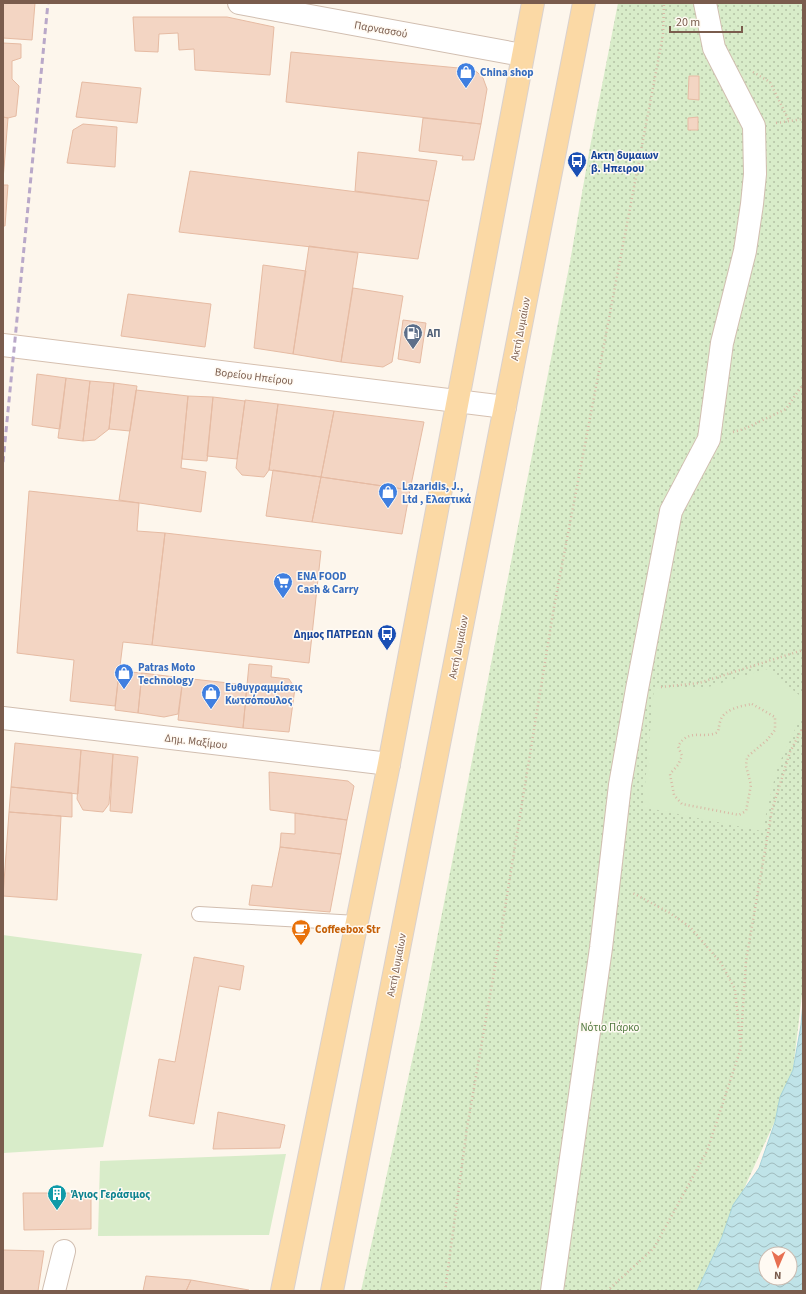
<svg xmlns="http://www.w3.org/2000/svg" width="806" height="1294" viewBox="0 0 806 1294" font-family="'Source Sans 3',sans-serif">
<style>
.park{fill:url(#park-dots)}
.garden{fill:#d8ecc9}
.water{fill:url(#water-waves);stroke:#a5d3da;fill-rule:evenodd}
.building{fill:#f3d5c3;stroke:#e6bba3}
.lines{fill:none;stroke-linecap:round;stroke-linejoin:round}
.service-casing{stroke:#d1beb0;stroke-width:16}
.pedestrian-casing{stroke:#d1beb0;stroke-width:24}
.minor-casing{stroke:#d1beb0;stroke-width:24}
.secondary-casing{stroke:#d6c0b0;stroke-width:24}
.primary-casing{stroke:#dad1cd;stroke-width:24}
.path{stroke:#d9b8a5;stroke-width:2.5;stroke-dasharray:1 3;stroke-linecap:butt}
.service{stroke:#fff;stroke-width:14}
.pedestrian{stroke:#fff;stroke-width:22}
.minor{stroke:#fff;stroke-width:22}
.secondary{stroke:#fff;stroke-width:22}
.primary{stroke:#fbd9a5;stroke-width:22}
.rail{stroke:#b9a8c9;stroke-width:3;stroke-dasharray:6 4;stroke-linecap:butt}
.labels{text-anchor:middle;stroke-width:3;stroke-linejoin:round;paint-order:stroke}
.street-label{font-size:11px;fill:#7a5c4d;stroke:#fffaf3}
.shop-label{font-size:11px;font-weight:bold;fill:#366cbe;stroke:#fffaf3;text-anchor:start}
.transit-label{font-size:11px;font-weight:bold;fill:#164399;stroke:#fffaf3;text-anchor:start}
.service-label{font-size:11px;font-weight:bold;fill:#4e5e75;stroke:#fffaf3;text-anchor:start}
.food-label{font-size:11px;font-weight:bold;fill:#c56008;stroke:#fffaf3;text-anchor:start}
.park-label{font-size:11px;fill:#537a41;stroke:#fffaf3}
.culture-label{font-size:11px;font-weight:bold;fill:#0d838f;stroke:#fffaf3;text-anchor:start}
</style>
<defs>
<pattern id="park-dots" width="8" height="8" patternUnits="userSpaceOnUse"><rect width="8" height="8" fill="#d8ecc9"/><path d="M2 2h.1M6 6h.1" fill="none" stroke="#b4c2a5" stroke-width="1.8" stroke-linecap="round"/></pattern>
<pattern id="water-waves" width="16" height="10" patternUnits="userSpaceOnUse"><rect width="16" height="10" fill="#bfe3e8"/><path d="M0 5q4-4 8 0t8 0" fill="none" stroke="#a0bbbe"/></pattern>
</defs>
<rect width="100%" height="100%" fill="#fdf6ec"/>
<path class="park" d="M618,3H803V986L793,1070L775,1121L697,1291H361L421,1020L570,262L590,147Z"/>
<path class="garden" d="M766,669L803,698V712L777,768L762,831L643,807L654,689H702Z
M3,935L142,954L103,1147L3,1153Z
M286,1154L269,1235L98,1236L100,1161Z"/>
<path class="water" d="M803,1002V1291H697L722,1237L733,1205L759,1168L775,1122L780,1097L793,1070L801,1025ZM766,1254H790V1278H766Z"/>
<path class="building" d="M3,3H35L32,40L3,38Z
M133,17H227L274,27L270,75L195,70L194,49L179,50L178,33L159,34L158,52L135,51Z
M3,43L21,44V58L12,61V79L19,86L16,116L8,118L3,117Z
M291,52L469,69L477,72L483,78L487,89L481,124L286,102Z
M689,76H699V100L688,99Z
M82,82L141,88L137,123L76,117Z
M3,117L8,118L3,180Z
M698,117V130H688V118Z
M423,118L481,124L474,160H462L463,156L419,151Z
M83,124L117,127L115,167L67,163L73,130Z
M358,152L437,161L429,201L355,191Z
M190,171L429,201L418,259L179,232Z
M3,185H8L5,226H3Z
M309,246L358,253L341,362L293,354Z
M263,265L306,271L293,354L254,348Z
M353,288L403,296L392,362L383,367L341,362Z
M128,294L211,304L205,347L121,336Z
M403,320L426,323L420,363L398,359Z
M37,374L66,378L60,429L32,425Z
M66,378L90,381L83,441L58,438Z
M90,381L114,383L109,429L95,440L83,441Z
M114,383L137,386L130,431L109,429Z
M136,390L188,396L181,468L206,472L201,512L119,500Z
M188,396L213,397L207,461L182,459Z
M213,397L245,401L237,459L207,456Z
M245,400L278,404L269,470L264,477L242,475L236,468Z
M278,404L334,411L321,477L269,470Z
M334,411L424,422L410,490L321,477Z
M273,470L321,477L312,522L266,516Z
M321,477L410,490L402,534L312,522Z
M29,491L139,503L137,531L165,533L152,645L123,642L115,706L70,701L74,660L17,653Z
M165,533L321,551L309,663L152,645Z
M249,664L272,666L271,677L289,679L295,688L289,732L243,728Z
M119,671L142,673L138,713L115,710Z
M142,673L183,678L178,714L164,717L138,713Z
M183,678L247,685L243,728L178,720Z
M15,743L81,750L78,794L11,787Z
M81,750L113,754L109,804L103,812L83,810L77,799Z
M113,754L138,757L132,813L110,811Z
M269,772L348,781L354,786L347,820L270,810Z
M11,787L72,793V817L9,812Z
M9,812L61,816L57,900L3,896Z
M295,813L347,820L341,854L280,847L281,833L295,834Z
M280,847L341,854L330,912L249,905L252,885L272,887Z
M194,957L244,966L240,990L219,986L194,1124L149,1116L159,1059L175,1062Z
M218,1112L285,1125L280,1148L213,1149Z
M23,1193H91V1229L24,1230Z
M3,1250L44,1251L38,1291H3Z
M146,1276L191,1280L186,1291H143Z
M191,1280L249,1290V1291H186Z"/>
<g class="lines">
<defs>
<path id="service" d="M199,914L357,923"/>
<path id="pedestrian" d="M552,1291L601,948L620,785L637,689L671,511L709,439L722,343L745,251L752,204L755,174L754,126L714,48L705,3"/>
<path id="minor" d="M239,3L522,55
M3,718L389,764
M54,1291L64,1251"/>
<path id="secondary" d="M3,345L505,407"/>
<path id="primary" d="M282,1291L389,764L533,3
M332,1291L584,3"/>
</defs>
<use href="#service" class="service-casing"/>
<use href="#pedestrian" class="pedestrian-casing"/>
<use href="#minor" class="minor-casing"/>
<use href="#secondary" class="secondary-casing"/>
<use href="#primary" class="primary-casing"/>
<path class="path" d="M753,72L770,82L789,121
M776,123L803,119
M733,432L744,429L786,409L803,384
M661,687L699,683L803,650
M752,704L775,717V730L767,740L747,757L746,766L751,785L746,811L739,815L682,804L674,795L670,774L678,765L682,756L678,746C690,727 703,740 718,732C719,728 719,725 720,722C723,709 741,706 752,704Z
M741,1039L746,961L772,810L790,752L803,727
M445,1291L467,1128L502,926L554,607L663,35L664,3
M607,1291L654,1248L707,1151L741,1048L735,989L721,963L690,927L670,913L631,892"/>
<use href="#service" class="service"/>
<use href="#pedestrian" class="pedestrian"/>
<use href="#minor" class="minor"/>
<use href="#secondary" class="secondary"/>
<use href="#primary" class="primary"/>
<path class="rail" d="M3,462L48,3"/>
</g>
<defs>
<symbol id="shop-pin" viewBox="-11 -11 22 30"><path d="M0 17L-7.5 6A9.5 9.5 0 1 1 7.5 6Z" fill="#3f7fe0" stroke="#fffaf3"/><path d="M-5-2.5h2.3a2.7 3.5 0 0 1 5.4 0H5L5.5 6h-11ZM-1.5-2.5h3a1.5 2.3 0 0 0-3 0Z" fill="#fff"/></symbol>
<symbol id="bus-pin" viewBox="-11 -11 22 30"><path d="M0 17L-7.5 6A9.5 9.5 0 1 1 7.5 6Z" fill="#1a4fb4" stroke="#fffaf3"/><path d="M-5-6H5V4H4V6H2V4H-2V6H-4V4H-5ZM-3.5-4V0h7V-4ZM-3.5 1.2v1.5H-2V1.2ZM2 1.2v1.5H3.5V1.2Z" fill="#fff"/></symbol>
<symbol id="fuel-pin" viewBox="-11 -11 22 30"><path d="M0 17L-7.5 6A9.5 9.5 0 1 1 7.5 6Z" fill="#5c6f8a" stroke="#fffaf3"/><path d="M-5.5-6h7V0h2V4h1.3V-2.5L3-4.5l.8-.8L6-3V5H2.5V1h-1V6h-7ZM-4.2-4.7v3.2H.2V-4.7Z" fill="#fff"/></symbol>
<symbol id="supermarket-pin" viewBox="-11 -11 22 30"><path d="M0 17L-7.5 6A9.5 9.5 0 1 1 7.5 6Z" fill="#3f7fe0" stroke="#fffaf3"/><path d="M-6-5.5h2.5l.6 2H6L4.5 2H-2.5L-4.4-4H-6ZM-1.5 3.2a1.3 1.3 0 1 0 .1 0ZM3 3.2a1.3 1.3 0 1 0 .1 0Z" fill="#fff"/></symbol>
<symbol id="cafe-pin" viewBox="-11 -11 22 30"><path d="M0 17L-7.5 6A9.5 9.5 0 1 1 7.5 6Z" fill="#e8710a" stroke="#fffaf3"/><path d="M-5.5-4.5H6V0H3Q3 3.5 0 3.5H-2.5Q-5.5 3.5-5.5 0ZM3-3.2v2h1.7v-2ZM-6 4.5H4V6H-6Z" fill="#fff"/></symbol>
<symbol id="building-pin" viewBox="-11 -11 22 30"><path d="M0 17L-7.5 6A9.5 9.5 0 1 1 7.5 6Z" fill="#0f9aa8" stroke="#fffaf3"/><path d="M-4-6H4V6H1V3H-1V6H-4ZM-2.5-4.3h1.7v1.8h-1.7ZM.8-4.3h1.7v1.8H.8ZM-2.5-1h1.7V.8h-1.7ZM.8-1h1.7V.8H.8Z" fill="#fff"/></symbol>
</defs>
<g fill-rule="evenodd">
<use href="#shop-pin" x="455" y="61" width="22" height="30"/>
<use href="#bus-pin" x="566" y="150" width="22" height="30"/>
<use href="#fuel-pin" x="402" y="322" width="22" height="30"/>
<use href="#shop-pin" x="377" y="481" width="22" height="30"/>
<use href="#supermarket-pin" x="272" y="571" width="22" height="30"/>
<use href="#bus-pin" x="376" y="623" width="22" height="30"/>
<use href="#shop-pin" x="113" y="662" width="22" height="30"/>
<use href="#shop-pin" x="200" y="682" width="22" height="30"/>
<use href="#cafe-pin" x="290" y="918" width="22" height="30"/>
<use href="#building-pin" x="46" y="1183" width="22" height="30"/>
</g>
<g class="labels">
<g class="street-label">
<text transform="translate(381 29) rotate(10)" y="4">Παρνασσού</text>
<text transform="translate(520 329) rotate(-79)" y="4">Ακτή Δυμαίων</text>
<text transform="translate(254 376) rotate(7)" y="4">Βορείου Ηπείρου</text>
<text transform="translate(458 647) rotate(-79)" y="4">Ακτή Δυμαίων</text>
<text transform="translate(196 741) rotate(7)" y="4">Δημ. Μαξίμου</text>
<text transform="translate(396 965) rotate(-79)" y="4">Ακτή Δυμαίων</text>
</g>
<g class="shop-label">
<text x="480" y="76">China shop</text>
<text x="402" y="490">Lazaridis, J.,<tspan x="402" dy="13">Ltd , Ελαστικά</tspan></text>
<text x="297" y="580">ENA FOOD<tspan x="297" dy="13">Cash &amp; Carry</tspan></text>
<text x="138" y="671">Patras Moto<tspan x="138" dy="13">Technology</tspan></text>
<text x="225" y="691">Ευθυγραμμίσεις<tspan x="225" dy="13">Κωτσόπουλος</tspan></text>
</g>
<g class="transit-label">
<text x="591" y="159">Ακτη δυμαιων<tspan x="591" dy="13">β. Ηπειρου</tspan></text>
<text x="373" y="638" text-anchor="end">Δημος ΠΑΤΡΕΩΝ</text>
</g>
<g class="service-label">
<text x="427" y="337">ΑΠ</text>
</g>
<g class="food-label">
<text x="315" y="933">Coffeebox Str</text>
</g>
<g class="park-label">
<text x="610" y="1031">Νότιο Πάρκο</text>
</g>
<g class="culture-label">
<text x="71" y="1198">Άγιος Γεράσιμος</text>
</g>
</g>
<rect width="806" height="1294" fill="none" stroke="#7a5c4d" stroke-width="8"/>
<g transform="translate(778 1266) rotate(182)"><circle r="19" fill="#fffaf3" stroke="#cabbb1"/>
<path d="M0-3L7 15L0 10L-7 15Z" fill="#e76f51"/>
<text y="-6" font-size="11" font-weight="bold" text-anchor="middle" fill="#7a5c4d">N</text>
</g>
<path d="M670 26v6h72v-6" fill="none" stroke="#7a5c4d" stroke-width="2"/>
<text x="676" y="26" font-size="12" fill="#7a5c4d" stroke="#fffaf3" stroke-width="3" paint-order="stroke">20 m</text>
</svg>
